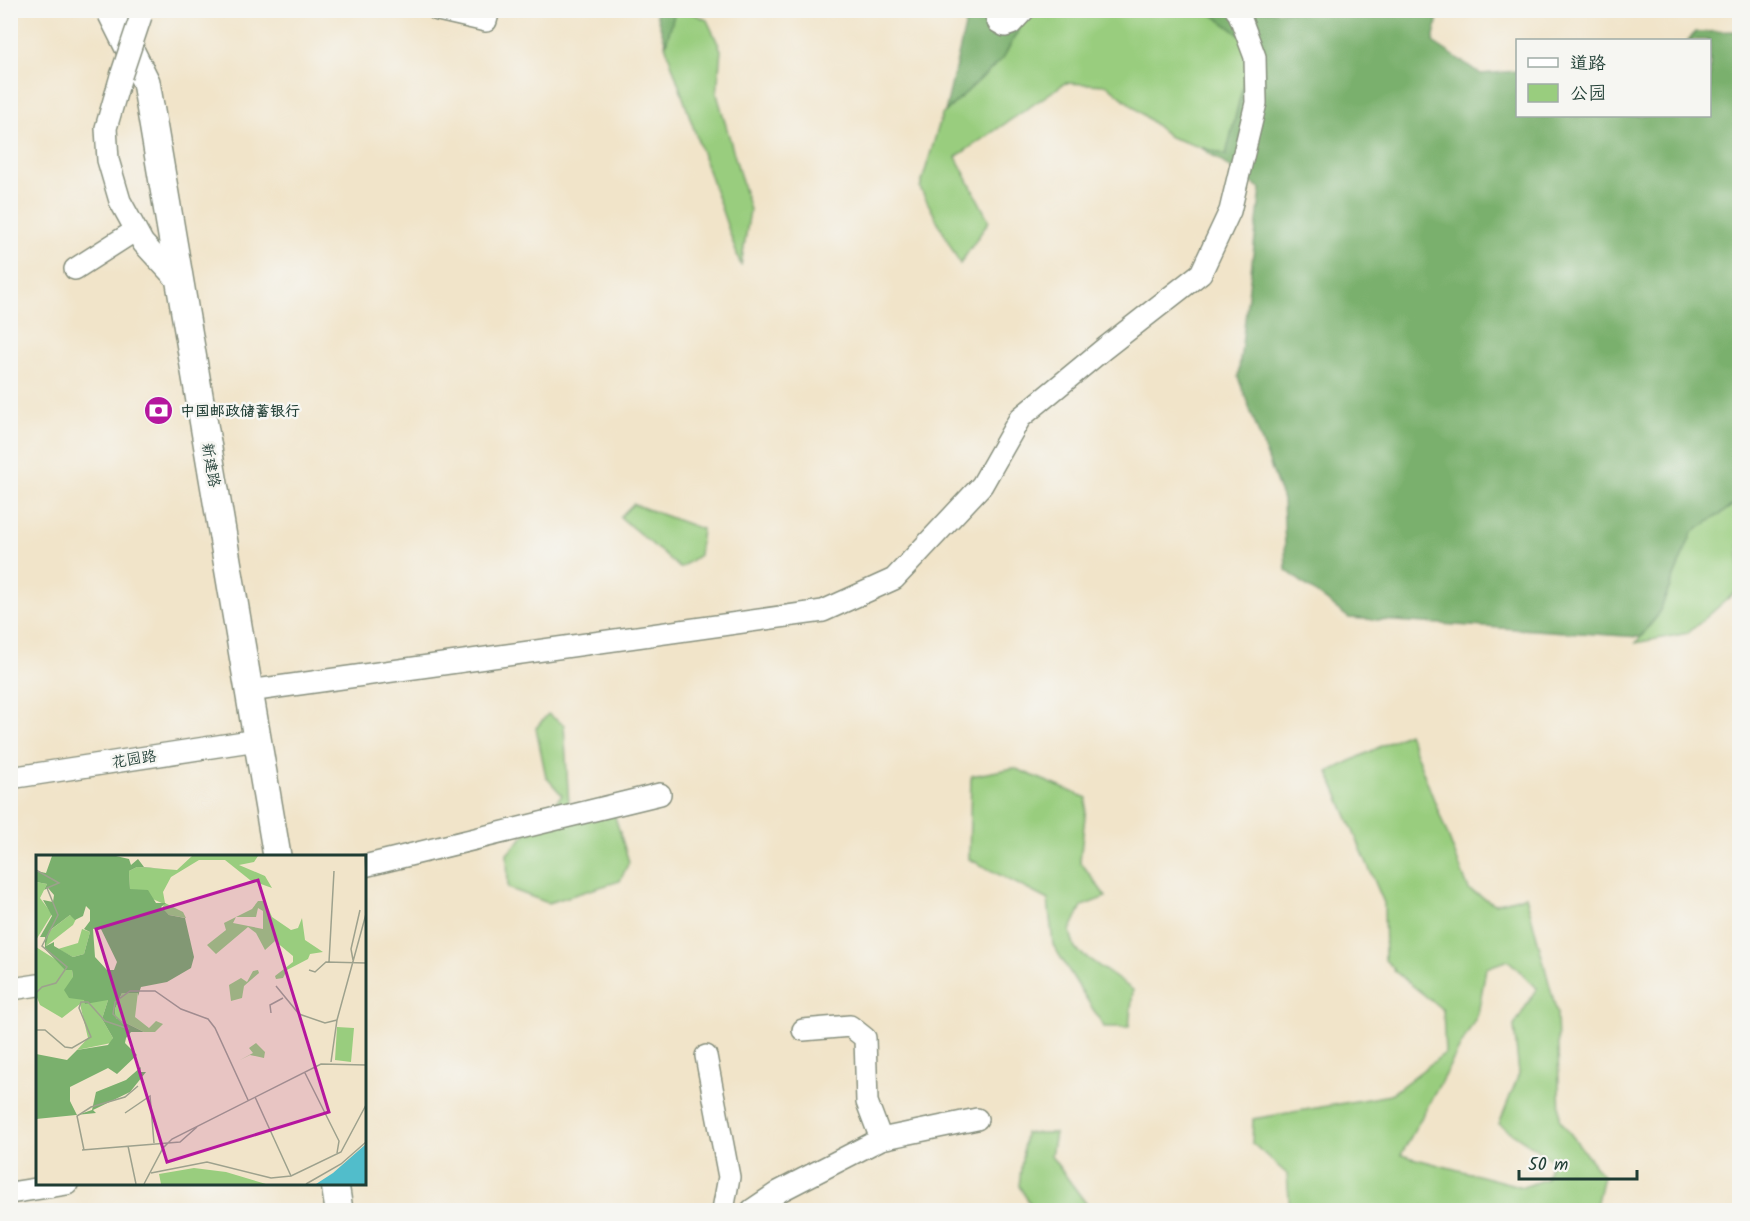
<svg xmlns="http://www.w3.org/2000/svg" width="1750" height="1221" viewBox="0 0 1750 1221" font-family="Kalam,'LXGW WenKai TC',sans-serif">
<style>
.green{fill:#99cd7e;stroke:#5c8559;stroke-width:1.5;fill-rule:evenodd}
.forest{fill:#7ab06d;stroke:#4c7650;stroke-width:1.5}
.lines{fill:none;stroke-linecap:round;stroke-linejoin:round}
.minor-casing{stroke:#88907e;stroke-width:24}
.major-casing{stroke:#88907e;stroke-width:30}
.minor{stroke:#fff;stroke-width:21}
.major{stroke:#fff;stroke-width:27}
.minor-bridge-casing{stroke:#88907e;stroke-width:24;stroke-linecap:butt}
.minor-bridge{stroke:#fff;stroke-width:21}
.labels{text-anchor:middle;stroke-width:5;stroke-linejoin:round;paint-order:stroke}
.poi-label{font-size:15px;font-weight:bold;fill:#1f3d34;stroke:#f6f6f2;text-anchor:start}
.street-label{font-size:15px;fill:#1f3d34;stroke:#f6f6f2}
.inset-road{fill:none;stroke:#9da18d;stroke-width:1.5}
.view{fill:#b5179e;fill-opacity:0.15;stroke:#b5179e;stroke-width:3}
.inset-edge{fill:none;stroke:#1f3d34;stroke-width:3}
</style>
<rect width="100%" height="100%" fill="#f6f6f2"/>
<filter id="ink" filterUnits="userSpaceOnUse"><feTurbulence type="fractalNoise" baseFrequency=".0167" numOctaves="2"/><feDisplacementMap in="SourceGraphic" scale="12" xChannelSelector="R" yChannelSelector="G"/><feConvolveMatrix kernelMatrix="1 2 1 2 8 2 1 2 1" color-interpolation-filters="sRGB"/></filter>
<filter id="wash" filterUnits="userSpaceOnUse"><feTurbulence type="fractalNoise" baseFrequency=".008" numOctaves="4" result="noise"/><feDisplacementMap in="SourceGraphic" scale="24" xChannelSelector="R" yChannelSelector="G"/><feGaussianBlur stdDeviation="1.35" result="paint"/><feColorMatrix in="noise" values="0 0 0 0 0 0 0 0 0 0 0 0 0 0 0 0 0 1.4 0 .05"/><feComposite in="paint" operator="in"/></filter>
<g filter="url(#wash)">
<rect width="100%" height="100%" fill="#f1e4c9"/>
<path class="green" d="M675,11H688L707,20L721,50L717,94L750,210L741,266L665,45Z
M1029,11H1208L1253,45L1226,156L1170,137L1107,85L1065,83L956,157L989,221L960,264L920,188L942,115L1003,58Z
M1739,501V589L1688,633L1636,643L1658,615L1692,533Z
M633,504L702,529L699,555L680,568L620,517Z
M548,714L564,725L570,821L612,807L629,862L620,881L548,903L508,888L507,854L562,795L546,777L536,728Z
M1408,733L1469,890L1495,904L1526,896L1557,1013L1560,1120L1603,1176L1595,1210H1290L1287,1174L1252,1143L1253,1119L1390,1095L1445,1053L1443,1010L1393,970L1394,969L1385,960L1384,903L1328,772ZM1508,960L1537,988L1514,1026L1519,1074L1499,1124L1552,1160L1546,1179L1523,1187L1401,1155L1478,1014L1486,968Z
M1014,768L1087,798L1080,861L1106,897L1082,906L1070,931L1075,949L1133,990L1129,1027H1104L1053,945L1048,900L969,859L971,776Z
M1025,1133H1055L1051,1156L1091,1210H1034L1019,1186Z"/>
<path class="forest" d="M655,11H675L666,44Z
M959,11H1029L1003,58L945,112L966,22Z
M1208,11H1439L1433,42L1481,74L1517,71L1518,116H1710V40H1688L1696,32L1739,31V501L1692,533L1658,615L1640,637L1349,618L1286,570L1283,500L1238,377L1261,189L1200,147L1226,155L1253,45Z"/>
</g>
<g filter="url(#ink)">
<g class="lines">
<defs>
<path id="minor" d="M438,10L486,21L489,10
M998,10L996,16L998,22L1005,26L1011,24L1024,10
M121,76L106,128L108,160L120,201L143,243L180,283
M75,269L136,230
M249,691L823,611L894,579L982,485L1020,418L1105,348L1201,273L1230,211L1256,103L1255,57L1239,14L1236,10
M10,778L257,740
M364,866L660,794
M12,989L38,985
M803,1030L850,1026L865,1038L867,1102L881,1139
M706,1056L729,1177L723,1210
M10,1193L67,1184
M752,1210L780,1191L881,1139L977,1119"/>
<path id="major" d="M110,10L146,82L277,856
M335,1184L339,1210"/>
</defs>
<use href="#minor" class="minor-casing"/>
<use href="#major" class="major-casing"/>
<use href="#minor" class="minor"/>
<use href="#major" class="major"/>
<defs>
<path id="minor-bridge" d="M121,76L141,16"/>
</defs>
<use href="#minor-bridge" class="minor-bridge-casing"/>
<use href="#minor-bridge" class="minor-bridge"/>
</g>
</g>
<defs>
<symbol id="bank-disc" viewBox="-11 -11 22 22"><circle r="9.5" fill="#b5179e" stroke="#f6f6f2"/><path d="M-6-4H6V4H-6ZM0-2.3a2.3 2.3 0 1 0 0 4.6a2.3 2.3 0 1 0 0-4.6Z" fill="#fff"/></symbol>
</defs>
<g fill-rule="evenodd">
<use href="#bank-disc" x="142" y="394" width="33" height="33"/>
</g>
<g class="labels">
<g class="poi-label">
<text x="180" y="416">中国邮政储蓄银行</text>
</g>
<g class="street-label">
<text transform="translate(211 465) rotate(80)" y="5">新建路</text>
<text transform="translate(134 759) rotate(-9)" y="5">花园路</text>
</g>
</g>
<g transform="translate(36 855)">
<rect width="330" height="330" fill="#f1e4c9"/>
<path d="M156,1H222L218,7L203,10L229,21L236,33L214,25L189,5H163L135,22L127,37L129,48L147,57L150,63L133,60L126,54L128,49L94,34L93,16L101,12L141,15ZM0,27L11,29L4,43L16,59L0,85ZM222,46H229L236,62L255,75L262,73L266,63L269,85L287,97L274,99L272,104L251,115L247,123L240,124L239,121L257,107V101L239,86L229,95L220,78L212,72L180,99L171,90L190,75L188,68L216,54ZM222,53L227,56V74L197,68L200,62H220ZM34,60L41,62L37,70L10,91L12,77ZM46,74L54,77L48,99L37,102L22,94L42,88ZM0,92L36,115L37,122L54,145H72L66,164L77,183L75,188L41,195L52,183L44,149L26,163L4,150L0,140ZM222,115L223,118L208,131L206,143L195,146L193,130L205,123L211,127L217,116ZM102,137L99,162L113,173L120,166L127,169L119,177H108L80,163L79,154L86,138ZM301,172L318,173L315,207L299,205ZM220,188L229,197L228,203L214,200L204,205L217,198L213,193ZM158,313L190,317L230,329H125L123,319Z" fill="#99cd7e" fill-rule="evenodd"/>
<path d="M16,1H80L93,4L95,10L102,4L108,12L128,14L101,12L93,16L94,34L112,35L120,48H130L125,52L133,60L149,63L158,102L155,113L131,127L105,132L102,141V138H86L79,154L80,163L108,177H95L90,183L89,188L101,200L81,219L72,213L34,232V246L41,260L56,255L60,237L90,225L105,212L104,217H110L94,237L57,255L60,258L0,264V199L31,205L41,195L72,190L77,183L66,164L72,145L49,149L48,145L33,143L28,135L37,122L36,115H29L9,94V82H4L16,61L7,45L17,47L18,40L12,33L8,35L11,29L0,27V16L10,18ZM50,51L54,55V66L48,74L54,77L48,99L37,102L18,91V87L10,91L13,76L34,60L39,65L47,61ZM64,72L81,107L78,115H71L59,102L57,74Z" fill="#7ab06d" fill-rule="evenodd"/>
<path d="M330,289V329H280L297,318Z" fill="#51bdcb"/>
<path class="inset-road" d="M329,1L330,19M0,15L23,28L11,33L22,60L6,91L31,112L20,128L6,132L0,138M317,105L315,94L324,55M293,107L298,16M273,115L279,117L290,107L330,108M240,131L263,159L289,168L301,165M235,158L234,150L247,143M0,175H9L29,192L36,193L55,182L43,153L45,147H52L69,166L93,174L77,159L79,147L94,136H119L145,154L172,164L179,173L212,245M295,207L301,165L330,59M269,218L303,286L301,298M219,242L255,321M89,258L114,241L118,288M92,291L100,329M46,295L144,287L161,272M48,295L41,261L55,252L89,242L102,231M115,318L171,307L235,323L255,321L305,297L330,250M108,329L127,293L136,284L285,209L330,210M270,329L305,309L330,287"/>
<path class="view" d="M222,25L293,257L131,307L60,74Z"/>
<rect width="330" height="330" class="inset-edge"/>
</g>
<rect width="1750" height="1221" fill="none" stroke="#f6f6f2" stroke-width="36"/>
<rect x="1516" y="39" width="195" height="78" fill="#f6f6f2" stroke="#a0aca6" stroke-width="1.5"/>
<rect x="1528" y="58" width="30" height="9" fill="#ffffff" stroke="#a0aca6" stroke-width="1.5"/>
<text x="1570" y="69" font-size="18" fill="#1f3d34">道路</text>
<rect x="1528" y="84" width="30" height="18" fill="#99cd7e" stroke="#a0aca6" stroke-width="1.5"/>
<text x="1570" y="99" font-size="18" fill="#1f3d34">公园</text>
<path d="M1519 1170v9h118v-9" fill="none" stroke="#1f3d34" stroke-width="3"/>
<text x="1528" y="1170" font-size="18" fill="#1f3d34" stroke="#f6f6f2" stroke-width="4.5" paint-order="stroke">50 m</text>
</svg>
